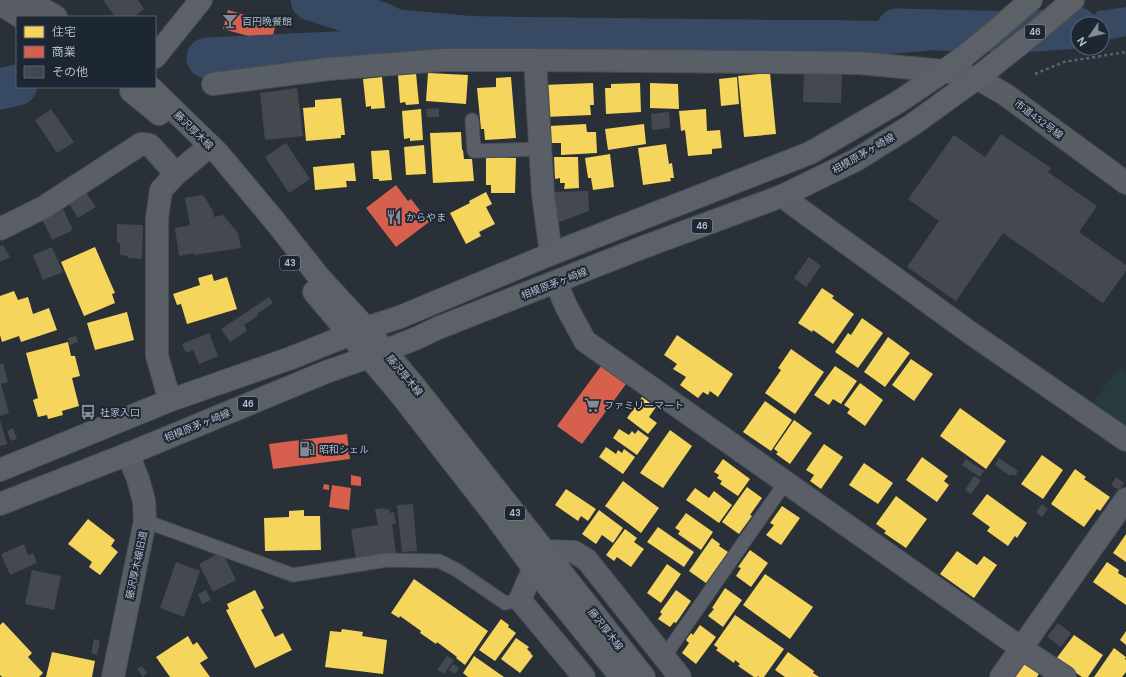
<svg xmlns="http://www.w3.org/2000/svg" width="1126" height="677" viewBox="0 0 1126 677" font-family="'DM Sans','Noto Sans JP',sans-serif">
<style>
.green{fill:#273a3e}
.water{fill:#384963}
.homes{fill:#f6d55c}
.shops{fill:#d6604d}
.lines{fill:none;stroke-linecap:round;stroke-linejoin:round}
.river{stroke:#384963;stroke-width:41}
.building{fill:#444950}
.lane-casing{stroke:#484c53;stroke-width:15}
.street-casing{stroke:#484c53;stroke-width:24}
.secondary-casing{stroke:#484c53;stroke-width:24}
.primary-casing{stroke:#484c55;stroke-width:24}
.path{stroke:#5d636a;stroke-width:2.5;stroke-dasharray:3 3;stroke-linecap:butt}
.lane{stroke:#5a5e66;stroke-width:13}
.street{stroke:#5a5e66;stroke-width:22}
.secondary{stroke:#595d64;stroke-width:22}
.primary{stroke:#5c6168;stroke-width:22}
.labels{text-anchor:middle;stroke-width:4;stroke-linejoin:round;paint-order:stroke}
.shield{fill:#1d2633;stroke:#878f9c;stroke-width:1}
.shield-label{font-size:9px;font-weight:bold;fill:#b4bcc9}
.poi-label{font-size:10px;fill:#b4bcc9;stroke:#1d2633;text-anchor:start}
.street-label{font-size:10px;fill:#b4bcc9;stroke:#1d2633}
</style>
<rect width="100%" height="100%" fill="#2a3038"/>
<path class="green" d="M1119,367L1126,372V428L1092,404Z"/>
<path class="water" d="M373,7L471,16L525,17L784,20H834L927,22L968,19L926,51L874,55H379C373,37 372,26 373,7Z
M1126,7V36L1102,41V24H1085L1098,11Z
M1078,31V46H1062Z"/>
<path class="homes" d="M416,73L419,104L406,105L405,102L400,103L398,75Z
M428,73L468,75L466,104L426,101Z
M770,73L776,134L744,137L738,76Z
M382,77L385,108L371,109V106L366,107L363,79Z
M511,77L516,138L485,140L484,129H481L477,88L496,87V78Z
M737,77L739,104L721,106L719,79Z
M593,83L594,105H590L591,115L545,117L543,85Z
M640,83L641,112L606,114L605,88H611V84Z
M650,83L678,84L679,109L650,108Z
M341,98L345,135H341V138L306,141L303,108L315,107V100Z
M421,109L423,140L410,141V138L404,139L402,111Z
M706,109L707,131L720,130L722,148L712,149V154L688,156L685,130L681,131L679,111Z
M586,124L587,132H596L597,153L561,155V143H551L550,126Z
M644,124L646,144L608,150L605,129Z
M461,132L462,150H463L464,159H472L474,181L433,183L430,133Z
M666,144L669,164L672,163L674,178H670L671,181L643,185L638,148Z
M424,145L426,174L406,175L404,147Z
M389,150L392,180L379,181V179H373L371,151Z
M610,154L614,187L593,190L591,178H588L585,158Z
M486,157L516,158L515,193H491V185H486Z
M554,157H578L579,188L564,189L565,183H560V178L555,179Z
M354,163L356,181H346L347,187L315,190L313,167Z
M486,192L492,204L486,207L495,224L479,232L481,236L466,244L450,213L470,203L469,201Z
M95,247L115,293L112,294L115,303L84,316L61,262Z
M212,274L214,281L227,277L237,309L187,324L181,304L177,305L173,294L200,285L198,278Z
M822,288L834,296L832,298L854,314L833,344L813,330L812,332L798,323Z
M14,291L18,300L28,297L33,314L49,308L57,330L21,342L19,336L2,342L0,335V296Z
M127,312L134,340L95,350L87,323Z
M862,318L883,333L858,368L835,352L848,333L851,335Z
M677,335L733,374L718,397L710,391L708,395L703,392L698,398L680,385L686,377L673,369L677,364L664,355Z
M888,337L910,353L885,387L864,372Z
M68,342L71,356H75L80,376L72,378L79,406L62,411L63,415L48,419L47,415L38,417L33,400L38,398L26,353Z
M791,349L824,372L795,414L765,393L781,370L778,368Z
M911,359L933,374L914,401L892,385Z
M835,366L857,381L841,404L833,399L829,405L814,395Z
M860,383L883,400L865,426L847,413L850,409L844,405Z
M642,397L656,407L649,417L657,423L648,434L627,418Z
M765,401L792,420L771,451L743,432Z
M960,408L1006,441L986,469L940,436Z
M794,420L812,433L790,464L776,454L778,452L774,449Z
M619,429L629,435L632,431L635,434L638,430L649,438L637,455L613,438Z
M670,430L692,446L663,488L640,473Z
M824,444L843,457L821,489L810,481L814,475L806,470Z
M606,447L616,454L618,450L622,453L624,449L635,457L623,474L599,457Z
M1042,455L1063,470L1043,499L1021,484Z
M922,457L948,476L944,481L949,485L937,502L906,480Z
M723,459L750,479L738,496L720,484L722,481L717,478L719,475L714,472Z
M864,463L893,483L878,504L849,485Z
M1075,469L1086,477L1084,479L1110,497L1100,511L1097,509L1084,527L1051,504Z
M623,481L659,508L641,533L605,506Z
M747,487L762,498L750,515L752,516L739,534L722,522Z
M695,488L709,498L714,491L732,505L719,523L686,500Z
M566,489L596,509L588,521L581,516L578,521L555,505Z
M987,494L1027,523L1017,538L1015,536L1008,546L987,531L990,527L972,514Z
M896,496L927,519L906,548L884,533L886,531L876,524Z
M782,506L800,518L781,545L766,535L774,525L770,523Z
M304,510V516H320L321,550L265,551L264,518L289,517V511Z
M599,510L623,528L613,543L602,535L596,544L582,534Z
M686,513L713,532L701,550L678,534L680,531L675,528Z
M88,519L115,540L111,546L118,552L100,575L89,567L92,562L68,544Z
M658,527L694,552L684,567L647,542Z
M625,529L637,538L634,542L644,549L631,567L617,557L614,561L606,555Z
M1126,534V562L1113,553Z
M712,538L720,544L719,546L728,552L706,583L689,571Z
M750,550L768,563L751,587L736,576L741,568L738,567Z
M957,551L977,565L984,556L997,565L974,598L940,574Z
M1107,562L1119,570L1118,573L1126,578V605L1093,582Z
M667,564L681,574L661,603L647,593Z
M765,574L813,607L790,639L743,605Z
M414,579L488,631L465,665L456,658L457,657L437,642L436,644L420,633L421,631L400,616L399,618L391,613Z
M725,588L742,600L723,627L708,616L714,609L712,608Z
M255,590L264,608L261,610L275,637L283,633L292,650L255,668L226,610L229,609L227,604Z
M676,590L691,601L676,623L674,622L670,627L658,619L662,614L660,612Z
M735,615L784,649L764,677H759L758,676L757,677H754L738,666L740,664L735,660L734,663L716,650L718,648L714,645Z
M501,619L509,625L508,627L516,633L495,661L479,650Z
M3,622L32,653L28,657L43,673L39,677H2L0,675V625Z
M700,625L716,637L696,664L682,653L689,643L686,640L691,633L693,635Z
M342,629L363,632L362,636L387,640L383,674L325,667L330,631L341,632Z
M1126,631V645L1120,640Z
M1074,635L1103,655L1088,677H1082L1056,659Z
M188,636L193,645L197,642L208,658L200,663L210,677H170L156,657Z
M516,638L529,647L527,649L531,653V654L533,656L520,673L501,659Z
M1114,648L1126,657L1125,659L1126,660V672L1122,677H1094Z
M52,652L95,661L92,677H46Z
M788,652L814,671L813,673L819,677H785L775,670Z
M474,656L504,677H468L463,673Z
M1023,660L1040,672L1037,677H1011Z"/>
<path class="shops" d="M228,10L276,24L273,35L252,37L223,29Z
M396,185L408,201L411,199L429,222L396,247L366,208Z
M601,366L626,384L582,444L557,426Z
M347,434L350,459L273,469L269,444Z
M351,475L361,477V486L351,485Z
M324,484L329,485V490L323,489Z
M332,485L351,488L349,510L329,507Z"/>
<g class="lines">
<path class="river" d="M311,0L382,23L420,42
M897,29L1020,32L1078,28
M207,58L377,50L420,42L434,41
M0,89L17,85"/>
</g>
<path class="building" d="M103,0H138L144,9L133,17H115Z
M804,73L842,74L841,103L803,102Z
M297,88L303,136L265,140L260,93Z
M439,108V117H427L426,109Z
M51,109L74,142L57,153L35,120Z
M669,112L670,128L652,130L651,114Z
M1001,134L1051,168L1048,172L1097,206L1079,232L1126,265V271L1103,303L1003,233L956,301L907,267L939,221L908,199L954,135L985,157Z
M286,143L310,179L289,193L265,157Z
M85,191L96,207L78,218L68,202Z
M588,191L589,211L557,223L552,192Z
M203,195L213,211L214,217L223,215L238,233L241,248L194,255V253L179,256L175,228L190,225L185,198Z
M63,209L73,230L52,240L42,219Z
M117,224L143,225L142,259L128,258V256L120,255V243H117Z
M3,245L10,257L0,262V246Z
M52,247L63,272L43,280L33,255Z
M809,257L821,266L806,287L794,278Z
M269,297L273,303L257,314L258,316L244,325L247,331L230,342L221,329Z
M209,333L218,356L199,364L193,350L186,353L182,344Z
M76,336L78,342L70,345L68,338Z
M3,363L8,382L1,384L9,413L0,416V364Z
M0,420L7,444L0,446Z
M13,428L17,439L11,441L7,431Z
M999,458L1018,471L1015,476L1011,474L1010,476L995,465Z
M966,459L984,471L980,477L962,465Z
M974,476L981,480L971,494L965,490Z
M1116,477L1124,483L1119,490L1111,485Z
M413,504L417,551L402,552L397,505Z
M1042,504L1048,509L1042,517L1036,512Z
M385,508V510L389,509L390,513L394,512L396,524H392L396,553L356,559L351,529L378,525L375,509Z
M24,544L28,555L33,553L37,563L10,575L1,554Z
M222,552L236,580L213,592L199,564Z
M176,562L200,571L184,617L160,608Z
M32,570L61,576L54,610L25,604Z
M206,590L211,600L202,604L198,594Z
M1058,623L1071,633L1061,647L1047,637Z
M94,639L100,641L97,655L91,653Z
M447,656L454,660L444,674L437,670Z
M453,664L459,668L455,674L449,670Z
M142,666L147,673L143,677L137,669Z"/>
<g class="lines">
<defs>
<path id="lane" d="M472,120L474,151L540,149
M145,521L293,575L387,560L439,561L457,570L505,603L520,600
M664,657L785,483"/>
<path id="street" d="M535,60L543,194L551,254
M213,84L328,69L442,60H535L859,63L944,71
M782,196L798,208L972,334L1126,440
M0,229L44,207L141,144L150,145L176,174
M556,282L566,306L585,341L1021,648L1065,677
M171,400L166,387L157,356V218L161,190L176,174L200,154
M545,551L574,552L587,560L680,677
M534,569L527,583L520,600L584,677
M1001,677L1126,499"/>
<path id="secondary" d="M24,0L48,12L56,17
M0,4L21,17
M944,71L977,78L1006,95L1126,183
M113,677L145,521L144,501L138,479L128,454"/>
<path id="primary" d="M155,57L201,0
M134,87L131,91L159,114
M150,87L218,153L274,220L319,277L366,328L416,388L644,677
M314,292L400,394L495,516L534,569L621,677
M0,470L171,400L291,358L366,328L400,317L551,254L810,153L900,101L944,71L962,58L994,32L1031,0
M0,504L128,454L326,372L369,357L417,338L438,328L641,248L782,196L856,160L912,125L977,78L1039,29L1073,0"/>
</defs>
<use href="#lane" class="lane-casing"/>
<use href="#street" class="street-casing"/>
<use href="#secondary" class="secondary-casing"/>
<use href="#primary" class="primary-casing"/>
<path class="path" d="M1035,74L1064,62L1126,52"/>
<use href="#lane" class="lane"/>
<use href="#street" class="street"/>
<use href="#secondary" class="secondary"/>
<use href="#primary" class="primary"/>
</g>
<defs>
<symbol id="bar-bare" viewBox="-9 -9 18 18"><path d="M-6-5H6L.8 .8V4.5H3.5V6h-7V4.5H-.8V.8Z" fill="#848b96" stroke="#1d2633" stroke-width="2.5" paint-order="stroke"/></symbol>
<symbol id="restaurant-bare" viewBox="-9 -9 18 18"><path d="M-5-6h1v4h1v-4h1v4h1v-4h1v5L-1.5 .5V6h-2V.5L-5-1ZM5-6V6H3V1.5H1.5Q1.5-4 5-6Z" fill="#848b96" stroke="#1d2633" stroke-width="2.5" paint-order="stroke"/></symbol>
<symbol id="supermarket-bare" viewBox="-9 -9 18 18"><path d="M-6-5.5h2.5l.6 2H6L4.5 2H-2.5L-4.4-4H-6ZM-1.5 3.2a1.3 1.3 0 1 0 .1 0ZM3 3.2a1.3 1.3 0 1 0 .1 0Z" fill="#848b96" stroke="#1d2633" stroke-width="2.5" paint-order="stroke"/></symbol>
<symbol id="bus-bare" viewBox="-9 -9 18 18"><path d="M-5-6H5V4H4V6H2V4H-2V6H-4V4H-5ZM-3.5-4V0h7V-4ZM-3.5 1.2v1.5H-2V1.2ZM2 1.2v1.5H3.5V1.2Z" fill="#848b96" stroke="#1d2633" stroke-width="2.5" paint-order="stroke"/></symbol>
<symbol id="fuel-bare" viewBox="-9 -9 18 18"><path d="M-5.5-6h7V0h2V4h1.3V-2.5L3-4.5l.8-.8L6-3V5H2.5V1h-1V6h-7ZM-4.2-4.7v3.2H.2V-4.7Z" fill="#848b96" stroke="#1d2633" stroke-width="2.5" paint-order="stroke"/></symbol>
</defs>
<g fill-rule="evenodd">
<use href="#bar-bare" x="219" y="10" width="22" height="22"/>
<use href="#restaurant-bare" x="383" y="206" width="22" height="22"/>
<use href="#supermarket-bare" x="581" y="394" width="22" height="22"/>
<use href="#bus-bare" x="77" y="401" width="22" height="22"/>
<use href="#fuel-bare" x="296" y="438" width="22" height="22"/>
</g>
<g class="labels">
<g class="shield">
<rect x="1025" y="25" width="20" height="14" rx="3"/>
<rect x="692" y="219" width="20" height="14" rx="3"/>
<rect x="280" y="256" width="20" height="14" rx="3"/>
<rect x="238" y="397" width="20" height="14" rx="3"/>
<rect x="505" y="506" width="20" height="14" rx="3"/>
</g>
<g class="shield-label">
<text x="1035" y="35">46</text>
<text x="702" y="229">46</text>
<text x="290" y="266">43</text>
<text x="248" y="407">46</text>
<text x="515" y="516">43</text>
</g>
<g class="poi-label">
<text x="242" y="25">百円晩餐館</text>
<text x="406" y="221">からやま</text>
<text x="604" y="409">ファミリーマート</text>
<text x="100" y="416">社家入口</text>
<text x="319" y="453">昭和シェル</text>
</g>
<g class="street-label">
<text transform="translate(1039 119) rotate(37)" y="4">市道432号線</text>
<text transform="translate(194 130) rotate(44)" y="4">藤沢厚木線</text>
<text transform="translate(863 153) rotate(-30)" y="4">相模原茅ヶ崎線</text>
<text transform="translate(554 283) rotate(-21)" y="4">相模原茅ヶ崎線</text>
<text transform="translate(405 375) rotate(50)" y="4">藤沢厚木線</text>
<text transform="translate(197 425) rotate(-22)" y="4">相模原茅ヶ崎線</text>
<text transform="translate(136 565) rotate(-78)" y="4">藤沢厚木線旧道</text>
<text transform="translate(606 629) rotate(52)" y="4">藤沢厚木線</text>
</g>
</g>
<rect x="16" y="16" width="140" height="72" fill="#1d2633" stroke="#59626f"/>
<rect x="24" y="26" width="20" height="12" fill="#f6d55c" stroke="#59626f"/>
<text x="52" y="36" font-size="12" fill="#b4bcc9">住宅</text>
<rect x="24" y="46" width="20" height="12" fill="#d6604d" stroke="#59626f"/>
<text x="52" y="56" font-size="12" fill="#b4bcc9">商業</text>
<rect x="24" y="66" width="20" height="12" fill="#444950" stroke="#59626f"/>
<text x="52" y="76" font-size="12" fill="#b4bcc9">その他</text>
<g transform="translate(1090 36) rotate(236)"><circle r="19" fill="#1d2633" stroke="#59626f"/>
<path d="M0-3L7 15L0 10L-7 15Z" fill="#848b96"/>
<text y="-6" font-size="11" font-weight="bold" text-anchor="middle" fill="#b4bcc9">N</text>
</g>
</svg>
